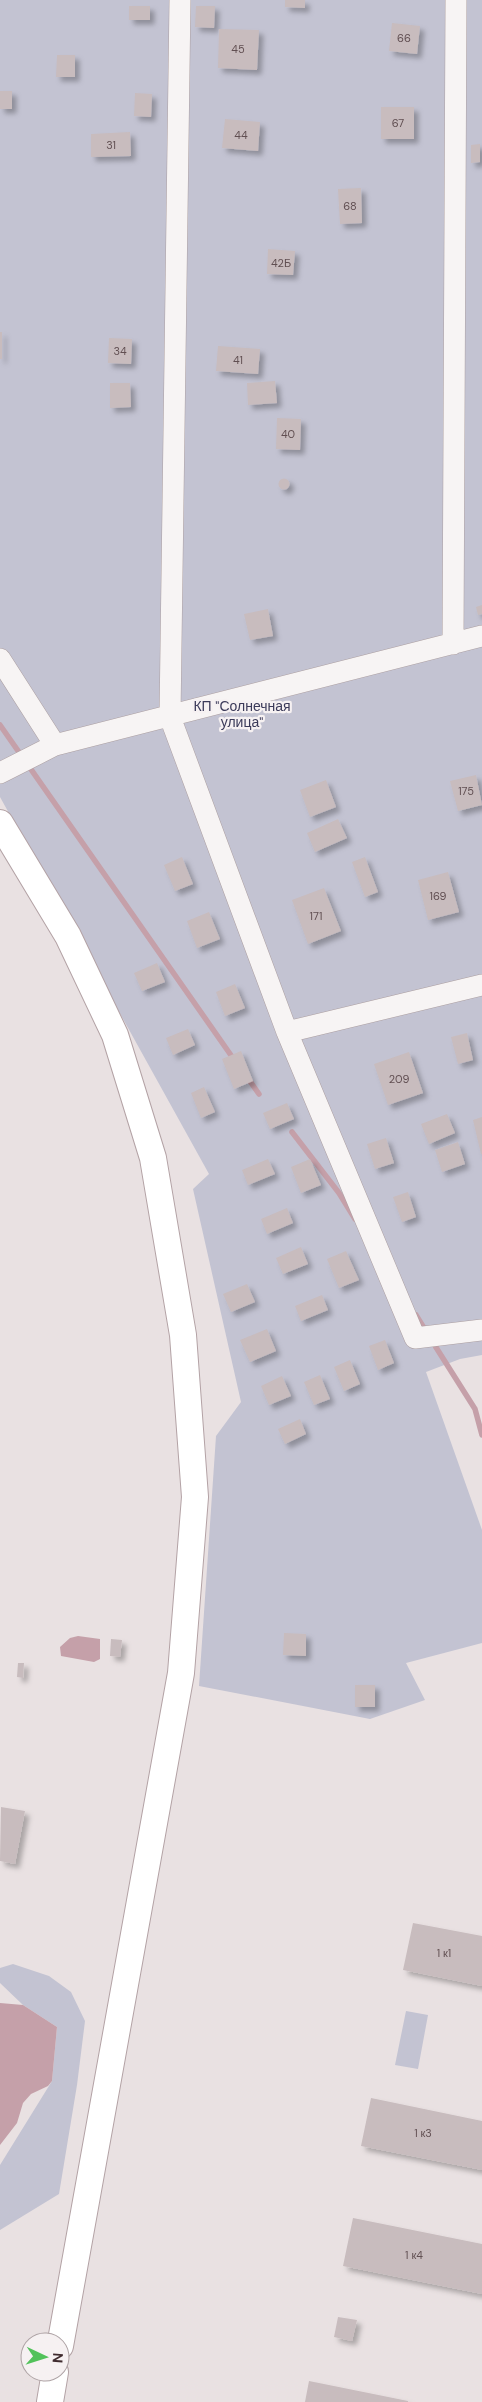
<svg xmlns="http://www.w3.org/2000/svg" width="482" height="2402" viewBox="0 0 482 2402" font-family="'DM Sans',sans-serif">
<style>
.green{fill:#c3c3d2}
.water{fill:#c5a0a9}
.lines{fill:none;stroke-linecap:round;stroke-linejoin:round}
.stream{stroke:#c5a0a9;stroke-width:5.5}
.building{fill:#c8bcbe;filter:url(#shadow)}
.minor-casing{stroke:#ac9fa1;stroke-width:22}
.major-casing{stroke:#b3a2a5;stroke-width:28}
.minor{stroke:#f7f4f4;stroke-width:21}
.major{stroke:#fff;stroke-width:26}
.labels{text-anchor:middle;stroke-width:4.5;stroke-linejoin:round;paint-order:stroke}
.number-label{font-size:11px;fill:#614f52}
.park-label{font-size:14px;fill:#3b3a59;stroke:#f6f1f2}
</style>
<defs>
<filter id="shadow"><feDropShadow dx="4.5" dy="4.5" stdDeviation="2.5" flood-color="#0004"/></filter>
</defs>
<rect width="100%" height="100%" fill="#e9e1e2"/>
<path class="green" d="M0,0H482V1355L460,1359L426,1372L482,1530V1643L406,1663L425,1700L370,1719L199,1686L216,1436L241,1402L193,1189L209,1174L0,797Z
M13,1964L49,1976L71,1992L85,2021L77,2085L59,2194L0,2230V2165L52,2081L57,2027L23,2005L0,1983V1968Z
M406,2011L428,2015L418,2069L395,2065Z"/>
<path class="water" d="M78,1636L100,1639V1659L94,1662L61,1656L60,1647L70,1638Z
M0,2003L23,2005L57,2027L52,2081L48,2086L31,2094L23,2103L17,2123L0,2145Z"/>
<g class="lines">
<path class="stream" d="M0,725L235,1061
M247,1077L259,1094
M292,1132L339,1193L355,1219
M416,1315L427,1333
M432,1341L475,1409L482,1435"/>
</g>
<path class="building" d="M285,0H305V8L285,7Z
M129,6H150V20H129Z
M196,6H215L214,28L195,27Z
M392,23L420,26L417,54L389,51Z
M219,29L259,30L257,70L218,68Z
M57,55H75V77H56Z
M0,91H12V109H0Z
M135,93L152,94L151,117L134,116Z
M381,107H414V139H381Z
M225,119L260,122L258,151L222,148Z
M130,132L131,156L91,157V134Z
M480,144V162L471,163V145Z
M361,188L362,223L340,224L338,189Z
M268,249L295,251L293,275L267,274Z
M0,332H2V359H0Z
M109,338L132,339L131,364L108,363Z
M218,346L260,349L258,374L216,371Z
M275,381L277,403L248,405L247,383Z
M110,383H130L131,407L110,408Z
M277,418L301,419L300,450L276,449Z
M278.5 484a5.5 5.5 0 1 1 11 0a5.5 5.5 0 1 1-11 0Z
M482,605V614L478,615L476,607Z
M268,609L273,636L250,640L244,614Z
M476,775L482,805L458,811L450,781Z
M326,780L336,807L310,817L300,790Z
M338,819L347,838L315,852L307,833Z
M182,857L193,884L175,891L164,865Z
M365,857L378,892L365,897L352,862Z
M448,872L459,912L428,920L418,880Z
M324,888L341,931L308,944L292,900Z
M209,912L220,939L197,948L187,921Z
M157,963L165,982L142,991L134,973Z
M235,984L245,1008L225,1016L216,992Z
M188,1029L195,1045L173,1055L166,1038Z
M467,1033L473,1060L458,1064L451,1037Z
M241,1051L253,1081L234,1089L222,1059Z
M409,1052L423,1093L388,1105L374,1064Z
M204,1087L215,1112L201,1118L191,1093Z
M287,1103L294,1119L270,1129L263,1113Z
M447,1114L455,1133L429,1144L421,1124Z
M482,1117V1154H481L473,1120Z
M386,1138L394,1163L375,1169L367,1144Z
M458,1142L465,1164L442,1172L435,1150Z
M268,1159L275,1174L248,1185L242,1170Z
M310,1159L321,1185L301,1193L291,1167Z
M408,1192L416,1217L402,1222L393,1197Z
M287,1208L293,1223L267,1234L261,1219Z
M301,1247L308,1264L283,1274L276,1258Z
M346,1251L359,1280L339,1288L327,1259Z
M247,1284L255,1302L231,1312L223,1294Z
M322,1295L328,1310L301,1321L295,1306Z
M267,1329L276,1351L250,1362L240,1340Z
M385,1340L394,1363L378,1370L369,1346Z
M350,1360L360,1384L344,1391L334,1367Z
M320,1375L330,1399L314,1405L304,1382Z
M282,1376L291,1396L269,1405L261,1386Z
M300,1419L306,1434L285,1444L278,1429Z
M284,1633L306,1634V1656L283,1655Z
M111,1639L122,1640L120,1657L110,1656Z
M18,1663H24L23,1678L17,1677Z
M355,1685H375V1707H355Z
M1,1807L25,1811L15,1864L0,1861Z
M413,1923L482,1936V1986L403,1970Z
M371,2098L482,2121V2170L361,2146Z
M353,2218L482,2244V2294L343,2266Z
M338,2317L357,2320L352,2341L334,2337Z
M309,2381L408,2401V2402H305Z"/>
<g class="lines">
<defs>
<path id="minor" d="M180,0L170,717L287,1032L482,985
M453,644L456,0
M0,659L55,745
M0,773L55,745L482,636
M287,1032L415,1338L482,1330"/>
<path id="major" d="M0,823L68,936L115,1035L153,1158L183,1335L195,1497L181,1673L60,2346
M50,2402L55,2372"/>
</defs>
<use href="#minor" class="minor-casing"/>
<use href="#major" class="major-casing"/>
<use href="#minor" class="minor"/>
<use href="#major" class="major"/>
</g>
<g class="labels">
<g class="number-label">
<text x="404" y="42">66</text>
<text x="238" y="53">45</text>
<text x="398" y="127">67</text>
<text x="241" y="139">44</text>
<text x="111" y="149">31</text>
<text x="350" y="210">68</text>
<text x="281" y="267">42Б</text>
<text x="120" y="355">34</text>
<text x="238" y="364">41</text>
<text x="288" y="438">40</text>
<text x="466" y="795">175</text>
<text x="438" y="900">169</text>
<text x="316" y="920">171</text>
<text x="399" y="1083">209</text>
<text x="444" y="1957">1 к1</text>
<text x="423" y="2137">1 к3</text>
<text x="414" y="2259">1 к4</text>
</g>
<g class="park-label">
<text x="242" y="711">КП "Солнечная<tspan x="242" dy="16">улица"</tspan></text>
</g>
</g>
<g transform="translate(45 2357) rotate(94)"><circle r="24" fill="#f6f1f2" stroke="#ada2a4"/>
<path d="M0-4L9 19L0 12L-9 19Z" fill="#52c25a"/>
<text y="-8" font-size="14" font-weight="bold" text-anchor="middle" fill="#3f2b2e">N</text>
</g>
</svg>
